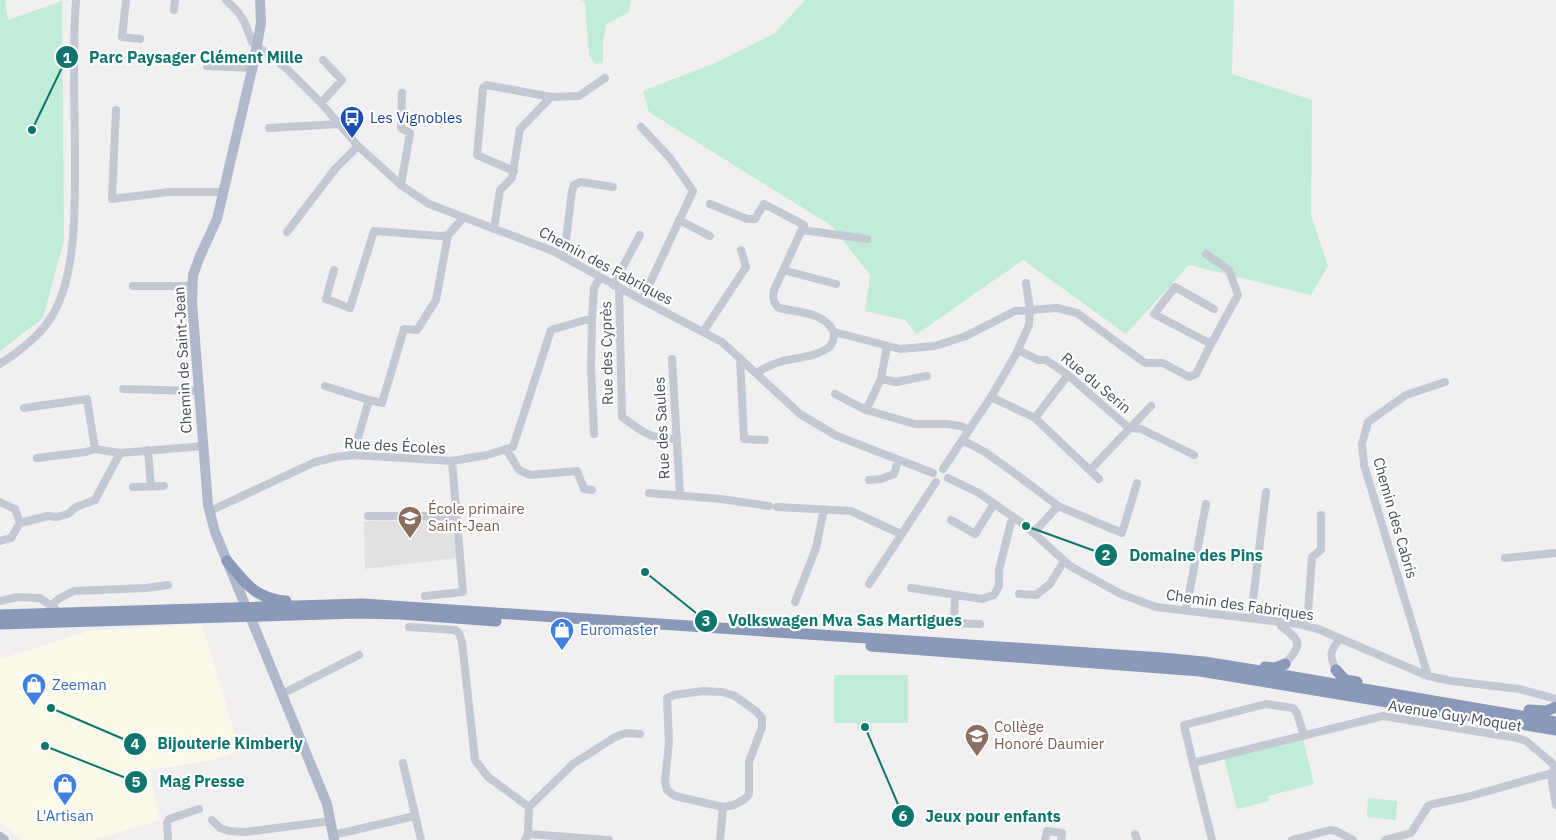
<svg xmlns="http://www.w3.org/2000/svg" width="1556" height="840" viewBox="0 0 1556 840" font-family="'IBM Plex Sans',sans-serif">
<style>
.commercial{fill:#fbf9e9}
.education{fill:#e2e0e0}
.green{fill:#c0ecd9}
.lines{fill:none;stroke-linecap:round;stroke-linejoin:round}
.minor{stroke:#c3c8d3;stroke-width:8}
.major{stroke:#b0b9cc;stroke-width:10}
.highway{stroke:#8a98ba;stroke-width:11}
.labels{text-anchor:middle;stroke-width:4.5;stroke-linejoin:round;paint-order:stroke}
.transit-label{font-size:15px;fill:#164399;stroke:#fff;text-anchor:start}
.street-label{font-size:15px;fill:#484f5b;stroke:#fff}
.education-label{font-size:15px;fill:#785e54;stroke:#fff;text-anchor:start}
.shop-label{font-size:15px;fill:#366cbe;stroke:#fff;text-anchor:start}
.leader{fill:none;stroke:#0f766e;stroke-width:2}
.callout-dot{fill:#0f766e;stroke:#fff;stroke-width:2}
.mark-label{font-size:15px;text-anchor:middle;font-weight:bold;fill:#fff}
.callout-label{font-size:16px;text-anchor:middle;font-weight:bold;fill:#0f766e;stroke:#fff;stroke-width:4.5;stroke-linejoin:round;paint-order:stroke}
</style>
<rect width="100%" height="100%" fill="#f1efef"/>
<path class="commercial" d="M202,624L240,751L212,760L149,770L160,820L93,840H23L0,823V659L89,631Z"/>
<path class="education" d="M453,519L457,558L365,569L364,521Z"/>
<path class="green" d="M0,0H5L8,20L62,1L64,240L43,318L0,351Z
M582,0H631L629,12L606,24L603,42V63L595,64L589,55L585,3Z
M805,0H1234L1232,74L1312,100L1311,215L1328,266L1311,295L1189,265L1126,334L1023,260L917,334L905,320L865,311L870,275L832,226L649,112L643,91L715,63L775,33Z
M834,675H908V723H872V731H858L857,723H834Z
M1303,739L1314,784L1268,796L1269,801L1237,809L1224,758Z
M1368,798L1397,801L1396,820L1367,817Z"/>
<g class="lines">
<path class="minor" d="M126,0L122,37L140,39
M226,0L239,13L245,23L252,42L287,69L321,103L358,146L401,185L429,204L553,251L642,300L722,342L800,414L837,436L933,473
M174,10L175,0
M207,66L251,68
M321,103L342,80L323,60
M116,110L112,199L169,192H223
M641,127L670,158L693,191L642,300
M269,128L339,124
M514,171L477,155L483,88L487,85L551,97L579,96L605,78
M401,185L410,133L401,128L402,93
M710,204L747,219H755L764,204L804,225L774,290C772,298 773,303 779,308C798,312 824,312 834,332C834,337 833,344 829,347C820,356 795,358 783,361C773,364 765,367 757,373
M679,220L710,236
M494,229L500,190L512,178L520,129L551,97
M802,230L867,239
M287,232L335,169L358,146
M564,257L572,191L574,185L581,182L613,187
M334,270L326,299L350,308L374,231L441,236L448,235L463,218
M783,270L836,284
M613,285L640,235
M133,286H193
M619,288L622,417C643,432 649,439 677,439
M592,318L591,368L594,434
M703,332L746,267L741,250
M834,332L900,349L935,346L966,336L1015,311L1057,308L1077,313L1145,363H1163L1189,377L1196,374L1211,344L1238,295L1229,270L1206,254
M1211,344L1154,314L1175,287L1214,309
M1018,350L1038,360H1046L1068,375L1129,428L1141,429L1194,455
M740,358L744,439L765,440
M672,359L680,495
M0,364C17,353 39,336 50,319C77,279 75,205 75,159C75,106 72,53 76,0
M881,379L896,382L927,376
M325,386L369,400
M123,389L199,391
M835,394L866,410L915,424H947L961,426L969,430
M991,397L1035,418L1099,479
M24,408L87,399L95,449
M866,410L881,379L887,346
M1035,418L1068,375
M962,440L985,452L1017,475L1058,506
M506,449L519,470L530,475L577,471L584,489L592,490
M148,450L151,487
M353,455L369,400L382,403L404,329L417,330L436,300L448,235
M37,458L86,452L95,449L120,453L204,446
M943,469L991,397L1016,354L1029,325L1030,310L1026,283
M1090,470L1151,406
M948,478L979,493L1026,526L1070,566L1121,594L1156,607L1298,624L1318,629L1428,676L1452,681L1519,689L1556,699
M869,480L881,479L894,474L898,460
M133,487L164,486
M649,493L721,499L769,506
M0,502L15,509L20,523
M777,507L851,511L901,534
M210,511L315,462L336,457L353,455L452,461L487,455L513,447L551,330L592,318L594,288L600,277
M368,516H456
M951,520L975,534L994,504
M20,523L48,516L57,517L68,514L76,507L95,500L120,453
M1034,532L1058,506L1122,533L1137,483
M0,541L11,538L20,523
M1505,558L1556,553
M869,584L936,482
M911,588L982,599L994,595L999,586V570L1011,522L1014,518
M1019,594L1036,595L1050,584L1064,561
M955,595L954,623L980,624
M425,596L463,592L452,461
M0,601L17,597L40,598L55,609
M795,602L816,548L824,509
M50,606L60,598L74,591L146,588L168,585
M1186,610L1206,504
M1251,617L1266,492
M1280,621L1281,626C1301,641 1303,644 1285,664
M1307,626L1312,557L1321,550V515
M409,627L455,630L459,633L462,642L475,760L488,777L529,807
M1336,670C1329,655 1330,651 1340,638
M1428,676L1364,465L1362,444L1368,422L1406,395L1445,382
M703,691L722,692L735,696L757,712L762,718V727L749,762V794L745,799L734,805L723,807L675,796L667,790L665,781L669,742L667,698L674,695Z
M282,694L359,655
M403,763L421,840
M1193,763L1184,725L1266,704L1293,708L1297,713L1304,736
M212,820L220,828L229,831L245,832L331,821
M528,834L529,807L573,764L615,737L626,733L640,734
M1135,834L1137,840
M333,835L415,816
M168,840L167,823L169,819L199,809
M525,840L528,834L609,840
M720,840L723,807
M1045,840L1047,831L1062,833L1061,840
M1212,840L1193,763L1383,716L1517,738L1526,741L1551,762L1554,766L1552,783L1556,805
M1292,840L1330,830L1336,831L1353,840
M1385,840L1411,833L1428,806L1433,804L1467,797L1552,773"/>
<path class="major" d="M244,602L215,532L208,505L192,302L193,275L200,256L217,219L254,61L261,23L260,0
M252,621L327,804L334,840
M0,837L4,840"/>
<path class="highway" d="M227,561C245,583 256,599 286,601
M0,615L363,604L1162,658L1204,662L1254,670L1556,722
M0,624L357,613L401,614L496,621
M871,646L1200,671L1556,730
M1265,667L1275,668L1285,664
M1336,670L1345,680L1357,682
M1529,710L1546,711L1556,707"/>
</g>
<defs>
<symbol id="bus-pin" viewBox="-11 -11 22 30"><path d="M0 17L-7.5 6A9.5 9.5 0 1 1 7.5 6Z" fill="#1a4fb4" stroke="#fff"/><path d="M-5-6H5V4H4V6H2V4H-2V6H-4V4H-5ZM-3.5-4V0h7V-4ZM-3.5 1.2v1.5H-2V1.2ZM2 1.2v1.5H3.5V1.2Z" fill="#fff"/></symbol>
<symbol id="school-pin" viewBox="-11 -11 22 30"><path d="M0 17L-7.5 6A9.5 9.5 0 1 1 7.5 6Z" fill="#8d6e63" stroke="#fff"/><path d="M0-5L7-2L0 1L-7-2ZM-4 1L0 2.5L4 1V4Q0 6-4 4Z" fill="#fff"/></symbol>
<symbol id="shop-pin" viewBox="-11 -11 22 30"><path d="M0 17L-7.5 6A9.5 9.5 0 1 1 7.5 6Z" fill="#3f7fe0" stroke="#fff"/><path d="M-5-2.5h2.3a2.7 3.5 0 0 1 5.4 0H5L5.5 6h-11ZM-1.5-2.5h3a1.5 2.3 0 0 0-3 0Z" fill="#fff"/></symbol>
</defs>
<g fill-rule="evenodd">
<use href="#bus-pin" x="338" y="104" width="28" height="38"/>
<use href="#school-pin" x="396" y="504" width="28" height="38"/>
<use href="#shop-pin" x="548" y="616" width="28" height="38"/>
<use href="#shop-pin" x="20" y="671" width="28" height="38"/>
<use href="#school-pin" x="963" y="722" width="28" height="38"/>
<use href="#shop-pin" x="51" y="771" width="28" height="38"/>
</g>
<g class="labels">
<g class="transit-label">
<text x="370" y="123">Les Vignobles</text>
</g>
<g class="street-label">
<text transform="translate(606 266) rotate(28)" y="5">Chemin des Fabriques</text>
<text transform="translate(607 353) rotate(-91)" y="5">Rue des Cyprès</text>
<text transform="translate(183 360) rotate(-93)" y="5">Chemin de Saint-Jean</text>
<text transform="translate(1096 383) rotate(40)" y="5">Rue du Serin</text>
<text transform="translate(662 428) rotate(-93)" y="5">Rue des Saules</text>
<text transform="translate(395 446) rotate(3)" y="5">Rue des Écoles</text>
<text transform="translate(1395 518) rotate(74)" y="5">Chemin des Cabris</text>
<text transform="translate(1240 605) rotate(8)" y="5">Chemin des Fabriques</text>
<text transform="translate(1455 716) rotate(9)" y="5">Avenue Guy Moquet</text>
</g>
<g class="education-label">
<text x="428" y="514">École primaire<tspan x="428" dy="17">Saint-Jean</tspan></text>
<text x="994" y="732">Collège<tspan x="994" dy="17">Honoré Daumier</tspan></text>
</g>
<g class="shop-label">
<text x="580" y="635">Euromaster</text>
<text x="52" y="690">Zeeman</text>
<text x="65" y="821" text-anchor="middle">L'Artisan</text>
</g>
</g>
<path class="leader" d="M32 130L67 57M1026 526L1106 555M645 572L706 621M51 708L135 744M45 746L136 782M865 727L903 816"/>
<g class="callout-dot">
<circle cx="32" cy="130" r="5"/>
<circle cx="1026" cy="526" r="5"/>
<circle cx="645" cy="572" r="5"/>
<circle cx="51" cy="708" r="5"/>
<circle cx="45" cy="746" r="5"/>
<circle cx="865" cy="727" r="5"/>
<circle cx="67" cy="57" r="12"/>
<circle cx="1106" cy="555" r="12"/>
<circle cx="706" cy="621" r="12"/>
<circle cx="135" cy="744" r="12"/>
<circle cx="136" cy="782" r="12"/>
<circle cx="903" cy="816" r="12"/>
</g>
<g class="mark-label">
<text x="67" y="63">1</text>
<text x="1106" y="560">2</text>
<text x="706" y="626">3</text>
<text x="135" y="749">4</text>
<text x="136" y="787">5</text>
<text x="903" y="821">6</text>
</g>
<g class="callout-label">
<text x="196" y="63">Parc Paysager Clément Mille</text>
<text x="1196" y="561">Domaine des Pins</text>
<text x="845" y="626">Volkswagen Mva Sas Martigues</text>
<text x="230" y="749">Bijouterie Kimberly</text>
<text x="202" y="787">Mag Presse</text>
<text x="993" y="822">Jeux pour enfants</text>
</g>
</svg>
